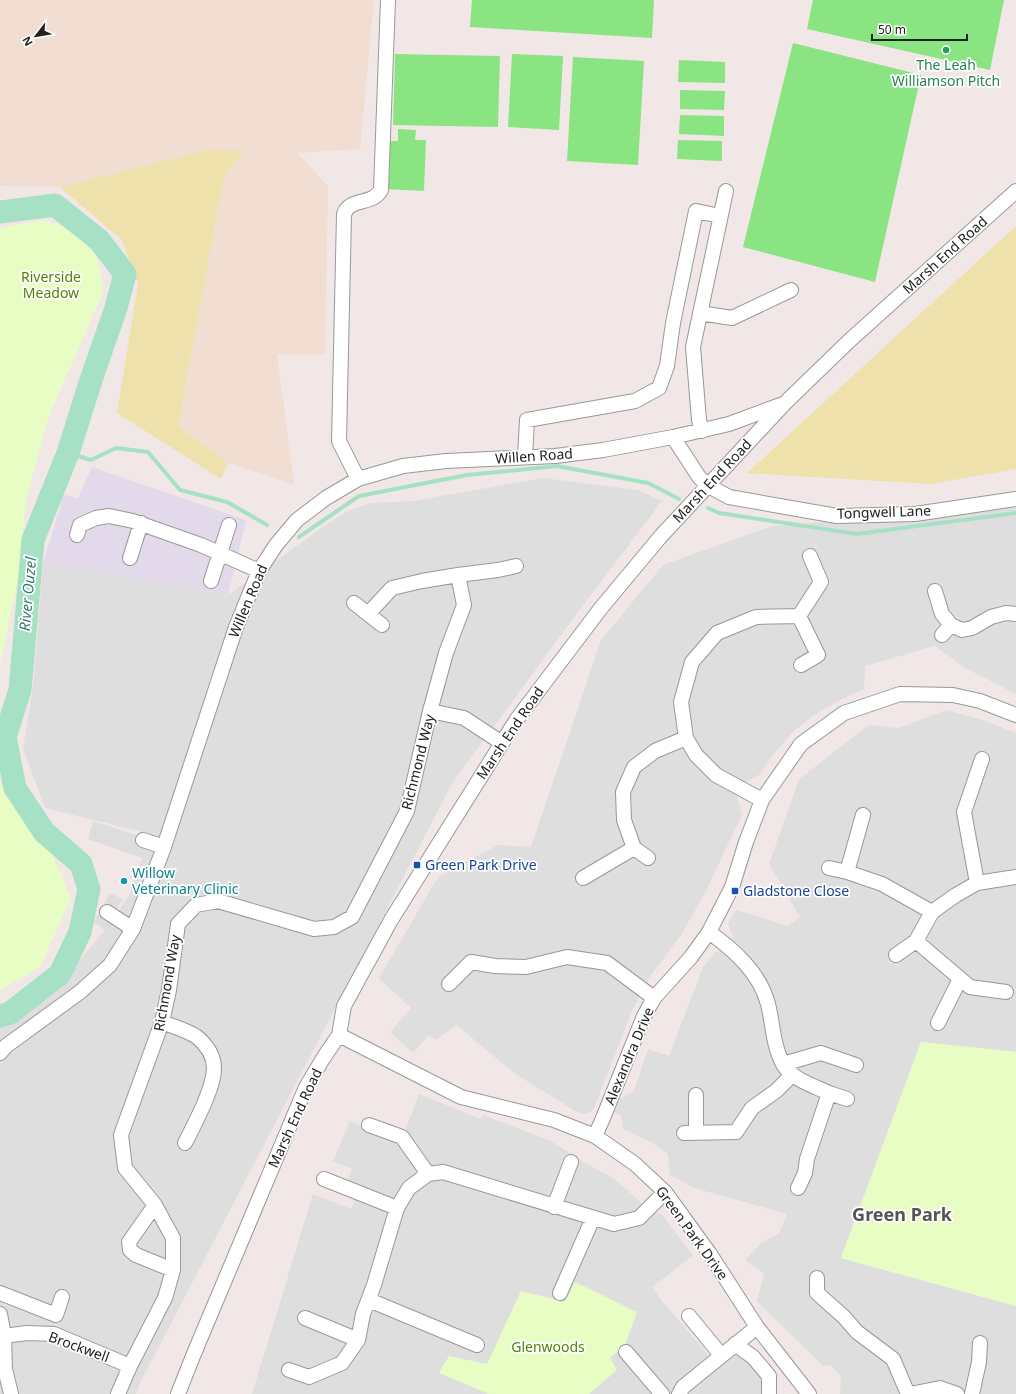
<svg xmlns="http://www.w3.org/2000/svg" width="1016" height="1394" viewBox="0 0 1016 1394" font-family="'Noto Sans',sans-serif">
<style>
.residential{fill:#dfdedf}
.industrial{fill:#e2d9eb}
.farmland{fill:#f1ddd2}
.grass{fill:#eee1ab}
.park{fill:#e7fdc3}
.pitch{fill:#8ae482}
.parking{fill:#ddd}
.lines{fill:none;stroke-linecap:round;stroke-linejoin:round}
.stream{stroke:#a6e1c5;stroke-width:4}
.river{stroke:#a6e1c5;stroke-width:23}
.minor-casing{stroke:#989898;stroke-width:16}
.minor{stroke:#fff;stroke-width:14}
.leisure-dot{fill:#2e9e5b;stroke:#fff;stroke-width:1.5}
.transit-dot{fill:#1a4fb4;stroke:#fff;stroke-width:1.5}
.culture-dot{fill:#0f9aa8;stroke:#fff;stroke-width:1.5}
.labels{text-anchor:middle;stroke-width:3.5;stroke-linejoin:round;paint-order:stroke}
.leisure-label{font-size:14px;fill:#27864d;stroke:#fff}
.street-label{font-size:14px;fill:#212121;stroke:#fff}
.park-label{font-size:14px;fill:#538207;stroke:#fff}
.transit-label{font-size:14px;fill:#164399;stroke:#fff;text-anchor:start}
.culture-label{font-size:14px;fill:#0d838f;stroke:#fff;text-anchor:start}
.water-label{font-size:15px;font-style:italic;fill:#347d6e;stroke:#fff}
.district-label{font-size:18px;font-weight:bold;fill:#545454;stroke:#fff}
</style>
<rect width="100%" height="100%" fill="#f2e7e7"/>
<path class="residential" d="M543,478L638,490L662,501L567,627L453,782L140,1383L136,1394H0V1023L15,1017L66,976L100,936L129,896L150,834L45,808L23,749L33,687L43,563L228,595L323,527L346,512L370,503L413,501Z
M1016,507V694L965,668L935,646L865,666L864,689L840,700L813,716L794,731L775,752L759,775L746,782L737,797L742,815L705,893L681,935L651,975L633,1009L594,1108L589,1113L584,1114L575,1111L522,1078L498,1060L457,1025L436,1040L429,1035L413,1053L390,1032L411,1008L379,978L438,877L498,845L531,847L601,640L663,565L772,526Z
M946,710L983,720L1016,733V1052L921,1042L841,1258L1016,1306V1394H840L841,1376L832,1366L822,1365L757,1301L764,1273L745,1260L762,1242L779,1234L787,1214L694,1188L670,1175L668,1154L651,1142L623,1129L621,1116L614,1112L619,1099L634,1091L648,1049L669,1056L703,967L715,952L722,951L733,938L728,923L736,910L788,926L800,917L769,864L799,779L869,725L899,728Z
M419,1094L481,1119L483,1115L551,1141L585,1163L612,1177L653,1213L662,1214L693,1256L652,1287L662,1301L718,1366L739,1348L764,1376L766,1394H252L313,1194L351,1209L360,1189L358,1185L348,1181L352,1169L333,1161L350,1121L401,1142Z"/>
<path class="industrial" d="M92,467L246,520L228,595L43,563L64,495L78,498Z"/>
<path class="farmland" d="M0,0H374L360,149L297,153L328,186L325,355L277,354L294,484L228,463L178,426L224,177L244,150H205L60,187L0,186Z"/>
<path class="grass" d="M205,150H244L224,177L178,426L228,463L221,479L117,413L138,284L122,240L60,187Z
M1016,226V469L931,484L747,473Z"/>
<path class="park" d="M42,220L67,227L96,255L104,290L48,418L26,501L17,584L0,664V228Z
M0,780L3,790L50,849L71,898L40,967L0,990Z
M921,1042L1016,1052V1306L841,1258Z
M575,1282L637,1312L625,1345L610,1358L617,1370L589,1394H489L439,1373L449,1356L487,1364L521,1291L565,1302Z"/>
<path class="pitch" d="M472,0H654L652,38L470,27Z
M813,0H1004L990,70L807,29Z
M793,43L921,75L875,282L743,247Z
M395,54L500,56L498,127L393,125Z
M512,54L563,56L559,130L508,127Z
M573,57L644,61L638,165L567,161Z
M679,60L725,62V83L678,82Z
M680,90L725,91L724,110L680,109Z
M680,115L724,116V136L679,134Z
M398,129L416,130L415,140H426L424,191L384,189L385,141H398Z
M678,140L722,141V161L677,159Z"/>
<path class="parking" d="M93,821L148,839L142,858L88,839Z
M110,893L123,899L116,910L113,922L105,931L94,922Z"/>
<g class="lines">
<path class="stream" d="M68,453L91,460L116,448L148,452L180,490L227,502L267,525
M708,508L719,513L857,534L1016,513
M299,537L359,496L467,475L557,466L648,483L679,499"/>
<path class="river" d="M0,212L55,205L99,240L125,274L116,308L91,380L68,453L33,540L20,690L5,737L15,788L44,832L81,864L89,889L80,932L60,974L10,1013L0,1016"/>
<defs>
<path id="minor" d="M700,313L732,318L791,290
M702,431L699,420L693,347L726,191
M673,437L699,477L707,485L729,497L837,516L915,514L1016,499
M525,457L527,420L635,401L659,388L667,366L673,323L696,211L720,216
M358,479L339,441L344,214C350,197 372,206 381,190L388,0
M77,535L80,525L96,518L109,516L133,521L201,545L259,571
M130,558L141,523
M458,575L498,570L516,566
M211,581L229,525
M935,591L942,614L951,625L962,630L972,628L991,617L1006,613L1016,614
M354,603L382,625
M799,616L818,655L801,665
M942,635L951,625
M430,711L464,718L502,743
M762,800L716,775L696,755L686,738L681,702L692,662L717,633L756,617L799,616L821,582L810,556
M143,840L164,847
M634,848L648,858
M829,868L847,872L882,884L932,912
M847,872L863,815
M583,878L634,848L624,820L623,792L634,767L655,751L686,738
M977,883L964,812L982,759
M107,912L133,929
M709,932C734,950 760,973 768,1004C773,1024 773,1046 783,1064C791,1079 814,1086 829,1093L807,1159L805,1173L798,1188
M896,955L916,941
M449,984L471,962L495,966L526,967L567,957L607,963L654,998
M1006,992L970,987L916,941L932,912L956,895L977,883L1016,877
M162,1022C172,1026 189,1031 197,1037C222,1058 215,1077 204,1104C198,1117 192,1130 185,1143
M938,1023L960,979
M339,1035L461,1097L554,1120L595,1136L635,1164L665,1192L710,1254L757,1327L809,1394
M0,1053L6,1046L80,992L110,965L133,929L164,847L236,627L259,571L276,545L297,520L326,498L358,479L403,466L446,461L555,456L603,450L673,437L729,424L780,405
M783,1064L821,1053L856,1065
M829,1093L847,1099
M369,1125L402,1137L428,1174
M684,1133L736,1132L752,1108L776,1091L792,1075
M696,1133V1095
M595,1136L603,1118L644,1016L654,998L691,957L709,932L732,887L746,842L762,800L801,744L844,713L900,694L953,695L980,701L1016,715
M324,1179L397,1208
M155,1205L129,1242L130,1250L136,1255L173,1270
M554,1207L571,1162
M817,1278V1293L844,1317L857,1332L893,1359L908,1394
M0,1293L56,1315L62,1297
M560,1293L593,1218
M369,1300L477,1345
M0,1314L4,1336
M689,1316L721,1355
M305,1318L358,1340
M735,1344L753,1357L769,1376V1394
M626,1352L662,1394
M289,1370L309,1377L342,1363L358,1340L363,1314L374,1285L397,1208L409,1188L428,1174L443,1172L614,1224L639,1218L665,1192
M11,1394L5,1369L4,1336L27,1333L54,1334L130,1366
M118,1394L130,1366L165,1298L173,1270V1238L155,1205L125,1168L121,1135L162,1022L169,990L178,924L196,905L218,901L314,929L334,927L352,917L407,811L430,711L446,653L464,605L458,575L422,581L392,588L368,614
M178,1394L193,1356L306,1087L324,1057L339,1035L344,1006L391,920L517,719L601,608L661,536L785,403L849,341L1016,191
M679,1394L683,1387L757,1327
M910,1394L940,1388L957,1394
M972,1394L979,1362L980,1343"/>
</defs>
<use href="#minor" class="minor-casing"/>
<use href="#minor" class="minor"/>
</g>
<circle class="leisure-dot" cx="946" cy="50" r="4"/>
<g class="transit-dot">
<rect x="413" y="861" width="8" height="8" rx="2"/>
<rect x="731" y="887" width="8" height="8" rx="2"/>
</g>
<circle class="culture-dot" cx="124" cy="881" r="4"/>
<g class="labels">
<g class="leisure-label">
<text x="946" y="70">The Leah<tspan x="946" dy="16">Williamson Pitch</tspan></text>
</g>
<g class="street-label">
<text transform="translate(945 255) rotate(-42)" y="5">Marsh End Road</text>
<text transform="translate(534 456) rotate(-4)" y="5">Willen Road</text>
<text transform="translate(712 481) rotate(-47)" y="5">Marsh End Road</text>
<text transform="translate(884 512) rotate(-2)" y="5">Tongwell Lane</text>
<text transform="translate(248 601) rotate(-67)" y="5">Willen Road</text>
<text transform="translate(510 733) rotate(-56)" y="5">Marsh End Road</text>
<text transform="translate(418 762) rotate(-76)" y="5">Richmond Way</text>
<text transform="translate(167 983) rotate(-80)" y="5">Richmond Way</text>
<text transform="translate(629 1056) rotate(-67)" y="5">Alexandra Drive</text>
<text transform="translate(295 1118) rotate(-65)" y="5">Marsh End Road</text>
<text transform="translate(692 1233) rotate(54)" y="5">Green Park Drive</text>
<text transform="translate(79 1347) rotate(20)" y="5">Brockwell</text>
</g>
<g class="park-label">
<text x="51" y="282">Riverside<tspan x="51" dy="16">Meadow</tspan></text>
<text x="548" y="1352">Glenwoods</text>
</g>
<g class="transit-label">
<text x="425" y="870">Green Park Drive</text>
<text x="743" y="896">Gladstone Close</text>
</g>
<g class="culture-label">
<text x="132" y="878">Willow<tspan x="132" dy="16">Veterinary Clinic</tspan></text>
</g>
<g class="water-label">
<text transform="translate(28 594) rotate(-85)" y="5">River Ouzel</text>
</g>
<g class="district-label">
<text x="902" y="1221">Green Park</text>
</g>
</g>
<g transform="translate(36 36) rotate(239)" stroke="#ffffff" stroke-width="3" paint-order="stroke">
<path d="M0-3L7 15L0 10L-7 15Z" fill="#212121"/>
<text y="-6" font-size="11" font-weight="bold" text-anchor="middle" fill="#212121">N</text>
</g>
<path d="M872 34v6h95v-6" fill="none" stroke="#212121" stroke-width="2"/>
<text x="878" y="34" font-size="12" fill="#212121" stroke="#ffffff" stroke-width="3" paint-order="stroke">50 m</text>
</svg>
